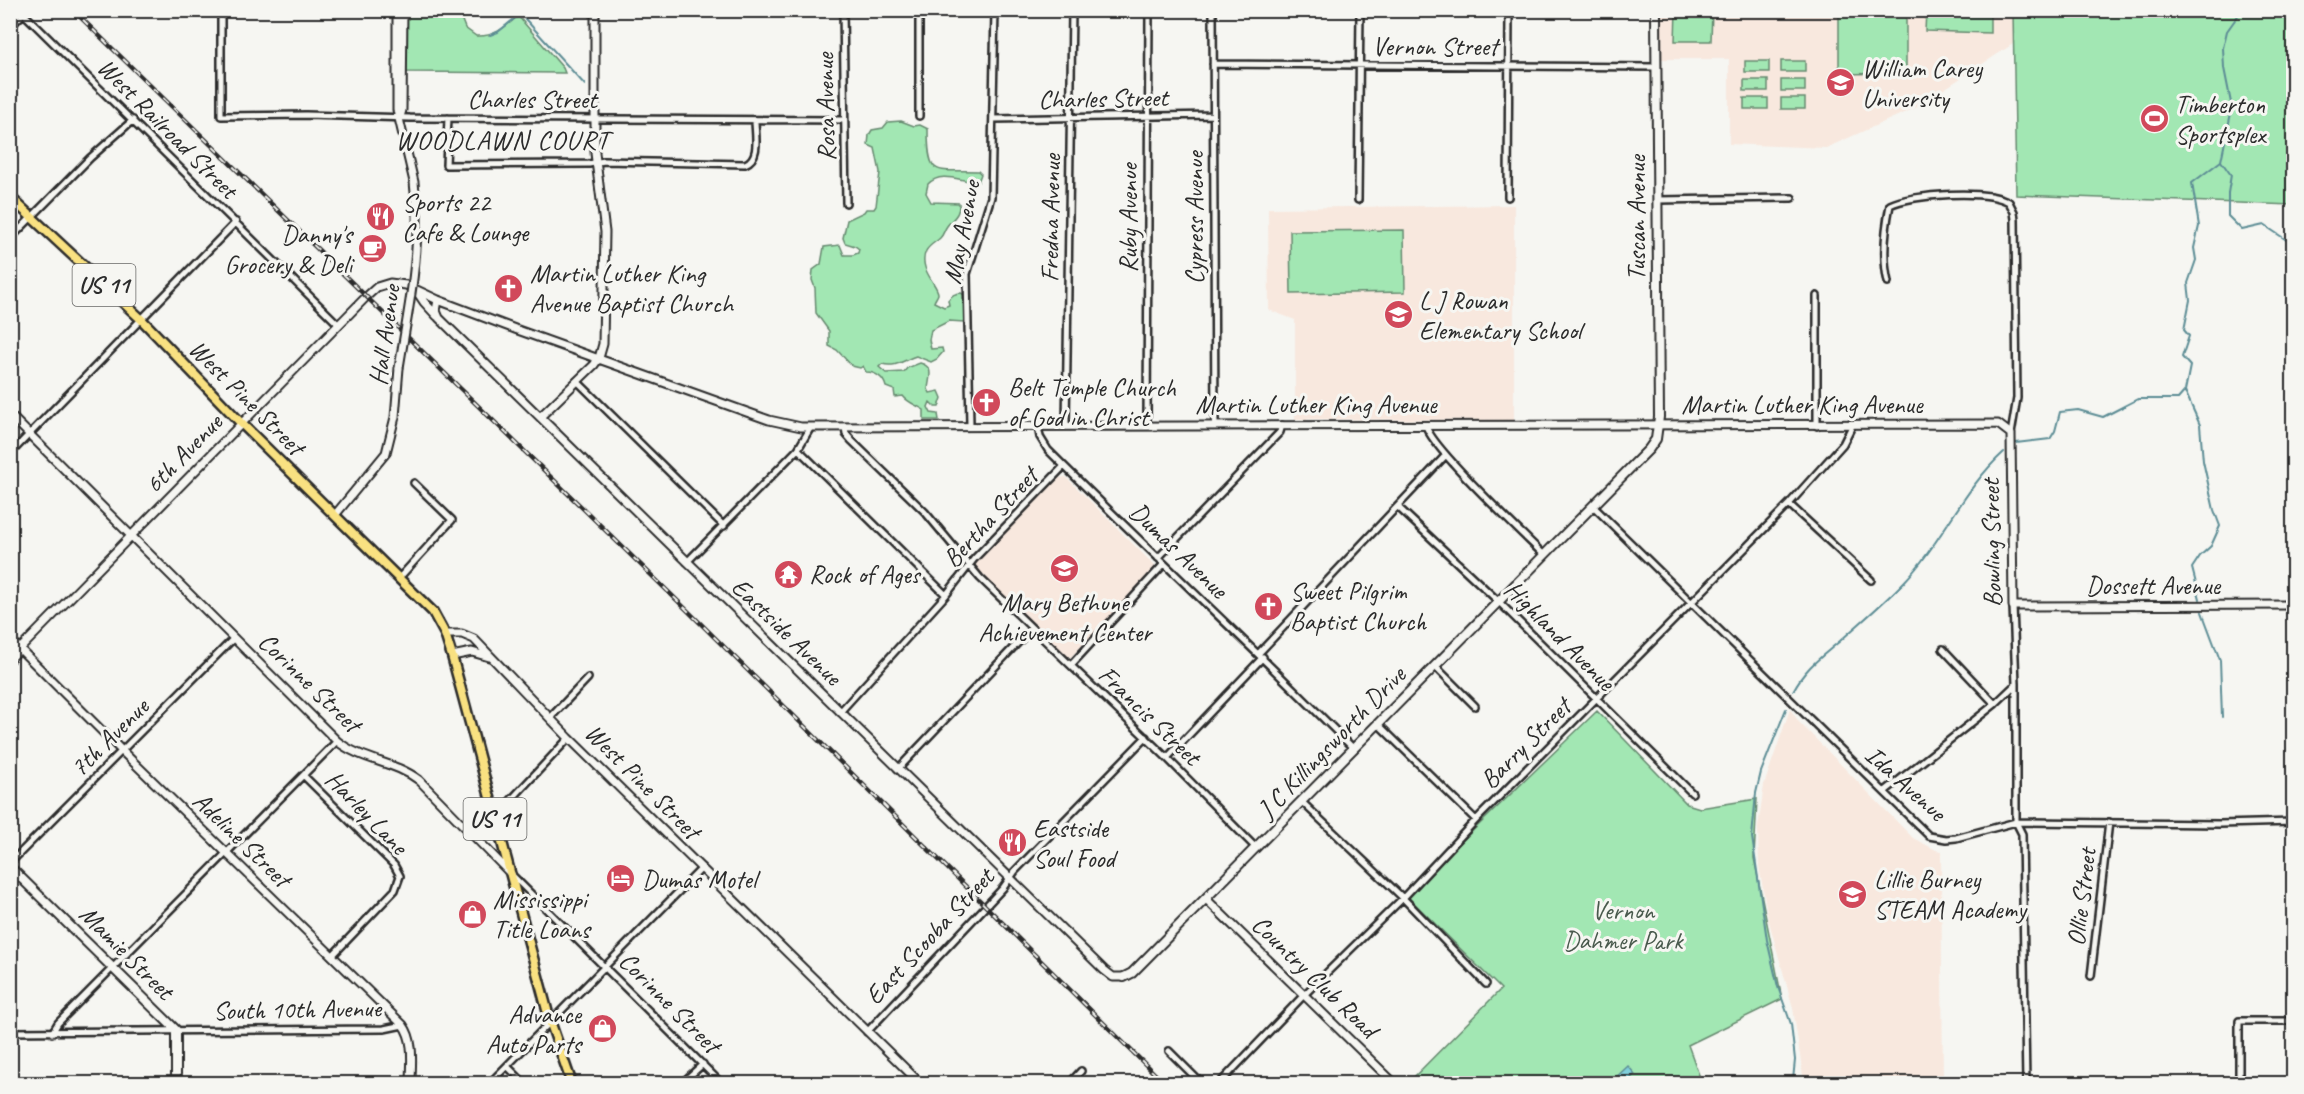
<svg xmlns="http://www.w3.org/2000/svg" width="2304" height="1094" viewBox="0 0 2304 1094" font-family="Caveat,sans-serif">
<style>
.built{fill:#f8e8de}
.green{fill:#a2e7b3;stroke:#66896f;stroke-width:1.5}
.water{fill:#7fcfdb;stroke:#5d8d95;stroke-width:1.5}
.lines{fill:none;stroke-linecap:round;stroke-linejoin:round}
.stream{stroke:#5d8d95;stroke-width:2}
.minor-casing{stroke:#2b2b2b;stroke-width:10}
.tertiary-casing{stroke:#2b2b2b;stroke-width:11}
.secondary-casing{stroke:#2b2b2b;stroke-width:12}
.primary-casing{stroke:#2b2b2b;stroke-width:13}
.minor{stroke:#f6f6f2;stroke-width:5}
.tertiary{stroke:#f6f6f2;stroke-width:7}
.secondary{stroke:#f6f6f2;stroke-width:8}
.primary{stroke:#f9e181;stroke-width:8}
.rail-casing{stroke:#2b2b2b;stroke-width:4.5}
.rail{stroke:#f6f6f2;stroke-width:2;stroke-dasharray:7;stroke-linecap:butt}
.tertiary-bridge-casing{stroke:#2b2b2b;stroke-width:11;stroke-linecap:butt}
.tertiary-bridge{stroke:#f6f6f2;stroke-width:7}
.labels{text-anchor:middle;stroke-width:6;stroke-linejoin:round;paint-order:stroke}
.shield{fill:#f6f6f2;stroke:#686867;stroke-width:1.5}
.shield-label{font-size:24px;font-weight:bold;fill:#2b2b2b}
.street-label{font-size:26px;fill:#2b2b2b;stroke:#f6f6f2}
.poi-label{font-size:26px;fill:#2b2b2b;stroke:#f6f6f2;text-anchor:start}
.park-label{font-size:26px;fill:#495a4d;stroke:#f6f6f2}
.neighbourhood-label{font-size:27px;letter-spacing:1.5px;fill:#2b2b2b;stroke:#f6f6f2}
</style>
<rect width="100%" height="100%" fill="#f6f6f2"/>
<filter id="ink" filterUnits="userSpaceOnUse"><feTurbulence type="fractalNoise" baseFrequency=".0167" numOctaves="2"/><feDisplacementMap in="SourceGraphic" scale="12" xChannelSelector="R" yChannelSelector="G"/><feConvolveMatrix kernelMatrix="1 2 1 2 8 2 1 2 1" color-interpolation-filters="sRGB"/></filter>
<g filter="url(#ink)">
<path class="built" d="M1656,11H2013V44L1915,108L1826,148L1729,144V59H1656Z
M1514,205V420L1295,419V320L1269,310L1268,208Z
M1066,477L1155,566L1154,569L1071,657L1066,656L998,591L974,564L1058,478Z
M1790,709L1799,722L1913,838L1936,850L1941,851L1943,1082L1804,1083L1793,1008L1768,918L1759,866L1758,827L1764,785Z"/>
<path class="green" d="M458,10L465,28L476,36C494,37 504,28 518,16L563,68L565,73L406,72L407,11Z
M1676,11H1712L1711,41H1675Z
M1839,11H1906V73L1839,74Z
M1926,11H1990V33L1925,31Z
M2013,11H2293V205L2016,195Z
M1745,61H1769V72H1745Z
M1781,61H1805V72H1781Z
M1744,80H1768V91H1744Z
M1781,80H1805V91H1781Z
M1744,98H1768V109H1744Z
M1781,98H1805V109H1781Z
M901,121L914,126L920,125L928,129C928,180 935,169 978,171L981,174L978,182C961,182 942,170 928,184L926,193L931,202L959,203C960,215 953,218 947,226C944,230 944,234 940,238C936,242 929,245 926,251C917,269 939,286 938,294C937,297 935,299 934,302L944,307L949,305L948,300C952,295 955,293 961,293L964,295V322L949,321L931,330L929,340L931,349L942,348L943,352L937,359L931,362L916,356C904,360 896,368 882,364L879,367L886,373L904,372L907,368L920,363C935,367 929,378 928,389L930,393L939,391L942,398L939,407H935L930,402L928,407L931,413L938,414L939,420H924V410C917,405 908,403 903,396L895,397L894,390L886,387C884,378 876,372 866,372L863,366L860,368L852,366L837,350L829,346V331L816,313L815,288L812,280L813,270L821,264L824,247L840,245L844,255H853L858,253L859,249L855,246L845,243L843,238L847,220L864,212L866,209H874L876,206L880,172L875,148L868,145L869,135L872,130L883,128L888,122Z
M1404,230L1405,292L1291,294L1290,231Z
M1597,711L1687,804L1700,808L1757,799L1754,858L1782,999L1688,1045L1702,1083H1408L1501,989L1406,895Z"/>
<path class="water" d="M1628,1066L1635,1074L1626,1083H1610Z"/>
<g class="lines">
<path class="stream" d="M517,10L585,85
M2242,10L2227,31L2223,48L2224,68L2232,108L2221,161L2231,175L2228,193V216L2242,230L2264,225L2294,245
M490,35L498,32L519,15
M2016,443L2050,439L2055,431L2060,412L2078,410L2103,417L2138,399H2178L2185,391
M2200,599L2192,568L2200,556L2211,546L2220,526L2214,510L2203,461L2200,425L2185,391L2190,366L2182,357L2189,336L2184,330L2190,300L2188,283L2196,260L2194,248L2199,226L2192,183L2221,161
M2202,612L2220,660L2222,717
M1793,691C1806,667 1820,658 1840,641C1861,622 1884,603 1904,582C1942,542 1963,489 2004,452
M1786,709L1761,772L1756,793L1752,837L1767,940L1778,987L1791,1024L1795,1060L1793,1080"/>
<defs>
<path id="minor" d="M20,10L339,325
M221,10V116L306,115L410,118L844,120
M843,10L846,203
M1213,10L1215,426
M10,27L23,14
M1213,64L1656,67
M919,116V10
M448,118L446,165L589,164L604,161L745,164C761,158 755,135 755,120
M994,119L1213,115
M1508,197L1509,10
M1358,200L1360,10
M1657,200L1792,198
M10,239L90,158L133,120
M1888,282C1882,257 1885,230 1890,205C1912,194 1987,189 2009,202L2014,212L2015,219L2017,398L2011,434
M577,381L724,526
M970,425L967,274L991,197L995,10
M1147,425L1149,10
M1426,425C1428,445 1524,535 1544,555
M1038,426L1040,437L1048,450C1149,551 1253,647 1354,749
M1066,426L1072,10
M1817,426V296
M845,427L846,434L852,441L925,512L980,578L1167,758L1256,848
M798,449L946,595
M10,454L236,222
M1789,504L1871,580
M1593,506L1929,836L1946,839L1956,838L2016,822L2220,824L2294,822
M1398,507L1498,601L1692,793
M1158,558L1280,432L1282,425
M687,562L798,449L811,427
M400,577L452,520L414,483
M2013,606L2016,684V822L2022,834L2026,1084
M1943,649L1995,704
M1259,653L1446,455
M1071,665L1164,564
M1435,666L1475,706
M840,712L946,595L974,559L1064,466
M550,718L588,678
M1378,724L1476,820
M1167,758L1263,657
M898,769L1032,628
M304,776L394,865L400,876L395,890L332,956
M1884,792L1995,704L2016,684
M1302,802L1403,898L1486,984
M472,835L483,828L495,817L569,738
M10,863L234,638
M512,875L722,1084
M2091,976L2109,822
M10,1032L384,1029L403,1025
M867,1032L1003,888L1015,871L1146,737
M52,1033L58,1023L337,741
M1169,1051L1202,1084
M507,1066L525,1084
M489,1084L702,868
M681,1084L703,1064
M1069,1084L1081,1071
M1219,1084L1304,995L1403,898L1476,820L1789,504L1843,444L1852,426
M2239,1084V1021H2294"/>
<path id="tertiary" d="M397,10V110L414,182L417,214
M400,117L402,110L403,10
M416,290L424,302L437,316
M438,300L436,311L439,318L1104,970L1113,977H1124
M10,415L337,741C362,761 394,761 419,780L511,874
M540,417L594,365L599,358L603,344L605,232L595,153V10
M335,515L386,453L395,417L399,368
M445,634H462L474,639L569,738L921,1084
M10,639L122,751L403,1025C415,1041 411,1064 411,1084
M452,656L472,652L489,657
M10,659L366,297L377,287L390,283L406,285L438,300L515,329L769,420L801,427L1998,424L2011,434L2013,606L2294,605
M1206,899L1395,1084"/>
<path id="secondary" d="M10,867L176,1030V1084
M1124,977L1132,973L1649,449L1656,439L1659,417L1656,10"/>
<path id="primary" d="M10,197L141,319L241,423L433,612L445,634L452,656L550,1021L572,1084"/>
</defs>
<use href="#minor" class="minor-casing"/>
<use href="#tertiary" class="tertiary-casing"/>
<use href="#secondary" class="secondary-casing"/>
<use href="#primary" class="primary-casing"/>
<use href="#minor" class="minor"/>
<use href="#tertiary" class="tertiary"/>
<use href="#secondary" class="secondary"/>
<use href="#primary" class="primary"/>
<defs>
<path id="rail" d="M73,10L689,612L1165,1084"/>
</defs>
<use href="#rail" class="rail-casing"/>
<use href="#rail" class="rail"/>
<defs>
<path id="tertiary-bridge" d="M399,368C407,317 418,266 417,214"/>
</defs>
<use href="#tertiary-bridge" class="tertiary-bridge-casing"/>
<use href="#tertiary-bridge" class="tertiary-bridge"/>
</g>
</g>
<defs>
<symbol id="university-disc" viewBox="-11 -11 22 22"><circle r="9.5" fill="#d1495b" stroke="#f6f6f2"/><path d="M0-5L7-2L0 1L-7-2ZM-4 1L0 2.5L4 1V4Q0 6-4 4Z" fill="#fff"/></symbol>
<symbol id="stadium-disc" viewBox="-11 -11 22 22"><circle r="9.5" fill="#d1495b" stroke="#f6f6f2"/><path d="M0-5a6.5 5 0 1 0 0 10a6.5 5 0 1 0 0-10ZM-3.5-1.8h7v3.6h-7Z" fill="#fff"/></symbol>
<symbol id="restaurant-disc" viewBox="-11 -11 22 22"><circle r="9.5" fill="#d1495b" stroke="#f6f6f2"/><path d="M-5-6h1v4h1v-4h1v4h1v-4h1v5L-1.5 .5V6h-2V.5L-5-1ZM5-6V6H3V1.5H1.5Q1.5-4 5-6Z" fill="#fff"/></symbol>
<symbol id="cafe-disc" viewBox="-11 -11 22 22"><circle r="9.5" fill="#d1495b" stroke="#f6f6f2"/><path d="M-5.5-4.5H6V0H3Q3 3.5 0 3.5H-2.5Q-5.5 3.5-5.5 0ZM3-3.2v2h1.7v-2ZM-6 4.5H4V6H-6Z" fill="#fff"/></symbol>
<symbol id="church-disc" viewBox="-11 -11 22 22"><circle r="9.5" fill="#d1495b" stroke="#f6f6f2"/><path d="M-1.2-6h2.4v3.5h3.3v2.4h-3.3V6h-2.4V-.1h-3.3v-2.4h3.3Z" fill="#fff"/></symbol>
<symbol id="school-disc" viewBox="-11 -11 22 22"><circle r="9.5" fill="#d1495b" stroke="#f6f6f2"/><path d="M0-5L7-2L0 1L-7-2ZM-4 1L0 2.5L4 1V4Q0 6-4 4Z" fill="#fff"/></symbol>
<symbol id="temple-disc" viewBox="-11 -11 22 22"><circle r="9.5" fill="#d1495b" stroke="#f6f6f2"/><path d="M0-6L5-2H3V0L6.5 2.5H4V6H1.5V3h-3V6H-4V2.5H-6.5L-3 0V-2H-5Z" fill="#fff"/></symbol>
<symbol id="hotel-disc" viewBox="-11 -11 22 22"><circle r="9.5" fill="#d1495b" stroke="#f6f6f2"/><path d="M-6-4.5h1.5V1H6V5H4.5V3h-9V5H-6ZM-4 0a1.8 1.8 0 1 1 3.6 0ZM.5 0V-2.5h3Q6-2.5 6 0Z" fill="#fff"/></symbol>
<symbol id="shop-disc" viewBox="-11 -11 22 22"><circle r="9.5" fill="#d1495b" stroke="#f6f6f2"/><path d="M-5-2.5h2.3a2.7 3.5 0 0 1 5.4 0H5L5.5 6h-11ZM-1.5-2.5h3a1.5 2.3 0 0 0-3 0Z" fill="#fff"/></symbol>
</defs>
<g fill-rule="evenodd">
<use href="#university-disc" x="1824" y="66" width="33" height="33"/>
<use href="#stadium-disc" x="2138" y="102" width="33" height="33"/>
<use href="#restaurant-disc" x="364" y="200" width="33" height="33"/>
<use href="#cafe-disc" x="356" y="232" width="33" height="33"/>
<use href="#church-disc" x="492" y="272" width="33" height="33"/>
<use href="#school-disc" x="1382" y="298" width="33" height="33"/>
<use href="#church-disc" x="970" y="386" width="33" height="33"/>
<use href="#school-disc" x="1048" y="552" width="33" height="33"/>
<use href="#temple-disc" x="772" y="558" width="33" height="33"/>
<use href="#church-disc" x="1252" y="590" width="33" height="33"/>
<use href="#restaurant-disc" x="996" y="826" width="33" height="33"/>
<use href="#hotel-disc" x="604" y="862" width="33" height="33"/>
<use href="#school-disc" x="1836" y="878" width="33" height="33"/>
<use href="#shop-disc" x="456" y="898" width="33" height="33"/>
<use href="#shop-disc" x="586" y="1012" width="33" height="33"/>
</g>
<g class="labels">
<g class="shield">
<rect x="72.5" y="264" width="63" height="42" rx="4.5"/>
<rect x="463.5" y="798" width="63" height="42" rx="4.5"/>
</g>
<g class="shield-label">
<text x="104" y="293">US 11</text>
<text x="495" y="827">US 11</text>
</g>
<g class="street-label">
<text x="1435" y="55">Vernon Street</text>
<text transform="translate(1103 98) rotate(-1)" y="9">Charles Street</text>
<text x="532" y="108">Charles Street</text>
<text transform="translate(825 107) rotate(-91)" y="9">Rosa Avenue</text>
<text transform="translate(168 128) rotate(45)" y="9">West Railroad Street</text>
<text transform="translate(1050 218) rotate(-89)" y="9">Fredna Avenue</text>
<text transform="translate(1128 218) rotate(-90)" y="9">Ruby Avenue</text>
<text transform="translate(1194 218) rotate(-90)" y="9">Cypress Avenue</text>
<text transform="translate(1636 218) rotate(-90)" y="9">Tuscan Avenue</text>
<text transform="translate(961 232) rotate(-79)" y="9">May Avenue</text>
<text transform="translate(384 335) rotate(-82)" y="9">Hall Avenue</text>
<text transform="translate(247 397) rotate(45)" y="9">West Pine Street</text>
<text x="1316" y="413">Martin Luther King Avenue</text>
<text x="1802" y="413">Martin Luther King Avenue</text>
<text transform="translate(183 453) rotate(-46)" y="9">6th Avenue</text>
<text transform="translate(990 517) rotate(-47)" y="9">Bertha Street</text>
<text transform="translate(1991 543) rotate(-91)" y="9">Bowling Street</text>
<text transform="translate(1179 550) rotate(44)" y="9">Dumas Avenue</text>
<text x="2153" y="594">Dossett Avenue</text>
<text transform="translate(787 631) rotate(44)" y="9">Eastside Avenue</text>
<text transform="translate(1560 635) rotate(45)" y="9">Highland Avenue</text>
<text transform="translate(310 682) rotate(44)" y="9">Corinne Street</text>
<text transform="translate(1150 715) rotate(44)" y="9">Francis Street</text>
<text transform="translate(109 737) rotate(-45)" y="9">7th Avenue</text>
<text transform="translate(1331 742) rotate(-46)" y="9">J C Killingsworth Drive</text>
<text transform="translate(1525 743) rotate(-45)" y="9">Barry Street</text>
<text transform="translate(643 781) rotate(45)" y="9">West Pine Street</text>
<text transform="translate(1906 783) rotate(42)" y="9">Ida Avenue</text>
<text transform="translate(367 812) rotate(46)" y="9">Harley Lane</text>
<text transform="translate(242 839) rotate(44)" y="9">Adeline Street</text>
<text transform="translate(2081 897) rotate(-83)" y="9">Ollie Street</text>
<text transform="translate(929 936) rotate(-47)" y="9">East Scooba Street</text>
<text transform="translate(127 952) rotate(45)" y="9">Mamie Street</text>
<text transform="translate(1315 976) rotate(44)" y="9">Country Club Road</text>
<text transform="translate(670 1002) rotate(45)" y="9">Corinne Street</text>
<text transform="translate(297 1009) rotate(-1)" y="9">South 10th Avenue</text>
</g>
<g class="poi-label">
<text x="1862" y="77">William Carey<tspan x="1862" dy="30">University</tspan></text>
<text x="2175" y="113">Timberton<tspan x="2175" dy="30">Sportsplex</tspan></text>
<text x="402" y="211">Sports 22<tspan x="402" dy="30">Cafe &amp; Lounge</tspan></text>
<text x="352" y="243" text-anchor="end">Danny's<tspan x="352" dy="30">Grocery &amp; Deli</tspan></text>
<text x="530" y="282">Martin Luther King<tspan x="530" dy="30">Avenue Baptist Church</tspan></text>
<text x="1419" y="309">L J Rowan<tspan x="1419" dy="30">Elementary School</tspan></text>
<text x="1008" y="396">Belt Temple Church<tspan x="1008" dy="30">of God in Christ</tspan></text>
<text x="809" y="583">Rock of Ages</text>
<text x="1290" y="600">Sweet Pilgrim<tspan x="1290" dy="30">Baptist Church</tspan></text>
<text x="1065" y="611" text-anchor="middle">Mary Bethune<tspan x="1065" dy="30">Achievement Center</tspan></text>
<text x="1033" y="837">Eastside<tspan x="1033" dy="30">Soul Food</tspan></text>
<text x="642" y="888">Dumas Motel</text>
<text x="1874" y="888">Lillie Burney<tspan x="1874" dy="30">STEAM Academy</tspan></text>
<text x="493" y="908">Mississippi<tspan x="493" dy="30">Title Loans</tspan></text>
<text x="581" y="1023" text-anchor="end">Advance<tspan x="581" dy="30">Auto Parts</tspan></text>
</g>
<g class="park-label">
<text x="1623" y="919">Vernon<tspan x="1623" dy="30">Dahmer Park</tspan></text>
</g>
<g class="neighbourhood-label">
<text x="503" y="149">WOODLAWN COURT</text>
</g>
</g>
<rect width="2304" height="1094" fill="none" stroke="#f6f6f2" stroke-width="36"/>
<rect x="18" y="18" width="2268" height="1058" fill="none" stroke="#2b2b2b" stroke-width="2" filter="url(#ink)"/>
</svg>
